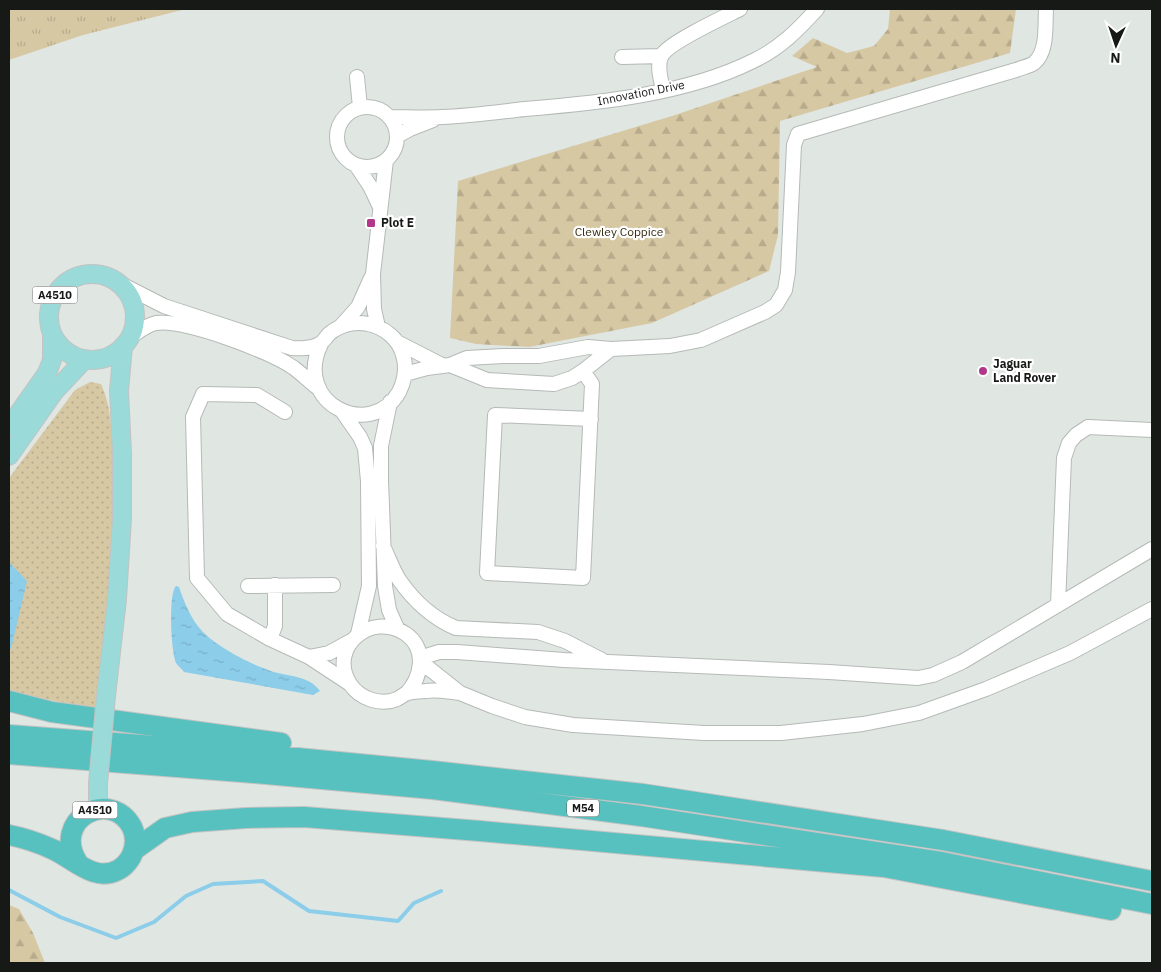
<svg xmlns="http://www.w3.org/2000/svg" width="1161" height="972" viewBox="0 0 1161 972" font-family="'IBM Plex Sans',sans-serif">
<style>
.grass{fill:url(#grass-dots)}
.forest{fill:url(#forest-firs)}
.park{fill:url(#park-tufts)}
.water{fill:url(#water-ripples)}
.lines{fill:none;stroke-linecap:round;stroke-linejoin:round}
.stream{stroke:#8ccdea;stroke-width:4}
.minor-casing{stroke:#b5bab7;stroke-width:16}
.major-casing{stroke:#c3c3c3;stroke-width:20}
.highway-casing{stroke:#c3c3c3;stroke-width:22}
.minor{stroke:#fff;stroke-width:14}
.major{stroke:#9adad8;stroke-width:18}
.highway{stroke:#56c1be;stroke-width:20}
.major-bridge-casing{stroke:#c3c3c3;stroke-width:20;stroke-linecap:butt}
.major-bridge{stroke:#9adad8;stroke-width:18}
.poi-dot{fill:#b2378a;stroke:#fff;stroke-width:2}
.labels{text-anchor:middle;stroke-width:4.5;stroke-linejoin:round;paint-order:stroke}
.shield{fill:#fff;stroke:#5d5e5d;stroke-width:1}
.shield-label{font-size:11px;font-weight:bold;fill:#171917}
.street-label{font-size:12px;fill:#171917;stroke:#fff}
.poi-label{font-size:12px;font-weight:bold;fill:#171917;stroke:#fff;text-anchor:start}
.park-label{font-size:12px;fill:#352b11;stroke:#fff}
</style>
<defs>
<pattern id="grass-dots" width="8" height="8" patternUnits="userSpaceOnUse" patternTransform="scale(1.25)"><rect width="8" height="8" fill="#d7c8a4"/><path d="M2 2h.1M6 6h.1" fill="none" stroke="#b8ab8c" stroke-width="1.8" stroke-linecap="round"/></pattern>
<pattern id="forest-firs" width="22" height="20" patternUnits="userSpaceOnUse" patternTransform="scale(1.25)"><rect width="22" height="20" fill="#d7c8a4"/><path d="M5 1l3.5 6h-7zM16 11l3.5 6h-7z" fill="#b8ab8c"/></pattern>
<pattern id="park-tufts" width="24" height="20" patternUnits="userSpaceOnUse" patternTransform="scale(1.25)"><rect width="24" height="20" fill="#d7c8a4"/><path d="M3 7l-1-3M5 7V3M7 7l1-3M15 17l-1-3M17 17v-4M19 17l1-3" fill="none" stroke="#b8ab8c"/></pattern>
<pattern id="water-ripples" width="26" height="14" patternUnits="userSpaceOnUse" patternTransform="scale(1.25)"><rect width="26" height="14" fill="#8ccdea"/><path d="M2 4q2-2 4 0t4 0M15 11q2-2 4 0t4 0" fill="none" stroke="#78afc8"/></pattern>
</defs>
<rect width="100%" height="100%" fill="#e0e6e2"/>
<path class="grass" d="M90,382L101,384C112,407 111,431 113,455C116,540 105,625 96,710L9,691V478L75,390Z"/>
<path class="forest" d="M890,9H1016L1010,53L780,121L778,235L769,271L652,323L529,347L476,344L450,338L458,181L672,116L817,67L792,56L813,38L847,53L874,46L888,29Z
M9,905L19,909L33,933L45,963H9Z"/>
<path class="park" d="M9,9H186L83,35L9,60Z"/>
<path class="water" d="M9,562L27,581L11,649L9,648Z
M176,586L179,587C184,602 191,619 202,631C216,646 248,663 268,670C285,677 308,674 320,691L313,695L184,672C182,669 178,666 176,663C171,652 168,594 176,586Z"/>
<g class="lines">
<path class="stream" d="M9,890L60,917L116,938L154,922L186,896L213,884L263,881L309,911L398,921L414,903L441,891"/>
<defs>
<path id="minor" d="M622,57L661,56
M357,77L360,107
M663,90C661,80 656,64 662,55C670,42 724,17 740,9
M337 137a30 30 0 1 1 60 0a30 30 0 1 1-60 0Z
M389,117C407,117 425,118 442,117C470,116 498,112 525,109C599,103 687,94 753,61C779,49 798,30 817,9
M397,136L410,129L433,120
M356,165L370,186L380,207
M115,281L164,306L292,348C301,349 314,348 321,343C324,341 326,337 329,334C339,325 355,321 368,324C384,327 399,339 403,355C407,368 405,380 399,392C371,441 292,404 321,344
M341,326L358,307L371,278
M378,327L374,309L373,274L386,160
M129,338C137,333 146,325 156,323C184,319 270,351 294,368C302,374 310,382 318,388
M397,342L442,365
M450,365L467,358L503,356H539L588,347L611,349L670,346L701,340L765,312L776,305L785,290L788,272L794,145L798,134L1016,70C1021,68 1030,66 1034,63C1048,52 1045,24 1046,9
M583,371L592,384L583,578L487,573L495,415L591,419
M405,374L427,368L450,365L487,380L554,384L572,378L583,371L611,349
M390,402L381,446V480L385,586L389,610L397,628
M342,411L360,437L365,448L368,481L369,586L358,634
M285,412L257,395L203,394L193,417L197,578L227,614L270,639L309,657L350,684
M383,546C389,558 393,571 400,581C414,601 434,619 456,628L538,632L565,641L602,660
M248,586L333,585
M1058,605L1064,458L1069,443L1076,435L1088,427L1152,430
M270,639L275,626V585
M309,657L329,653L351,641
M420,658L439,652H457L564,660L829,672L918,678L933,675L962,662L1152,549
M421,662L460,693L492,706L525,717L573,725L704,733H781L863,724L919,713L986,689L1070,653L1152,609
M406,694C422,677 427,649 406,634C371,610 327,648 350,684C360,699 381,706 397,699C401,697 403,695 407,693C413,692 420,691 426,691C437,689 449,692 460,693"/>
<path id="major" d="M49 317a43 43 0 1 1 86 0a43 43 0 1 1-86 0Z
M9,427L47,373L52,360V335
M9,456L54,392L85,359
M106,696L117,599L122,519V453L119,391L123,346
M98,783V809"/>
<path id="highway" d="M9,701L52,712L281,743
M9,735L247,753L432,771L643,794L943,840L1152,881
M9,754L242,772L433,789L641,816L941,862L1152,904
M9,835C24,838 39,843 52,849C73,858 94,883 118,870C124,867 128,862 131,857C136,847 136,836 132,827C110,787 50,820 78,863
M134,850L165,828L192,822L246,818L304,817L480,831L884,867L1111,910"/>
</defs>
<use href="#minor" class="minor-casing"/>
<use href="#major" class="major-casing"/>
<use href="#highway" class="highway-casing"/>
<use href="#minor" class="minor"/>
<use href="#major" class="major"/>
<use href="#highway" class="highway"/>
<defs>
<path id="major-bridge" d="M98,783L106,696"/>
</defs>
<use href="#major-bridge" class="major-bridge-casing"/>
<use href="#major-bridge" class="major-bridge"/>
</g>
<g class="poi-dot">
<rect x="366" y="218" width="10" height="10" rx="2.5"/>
<circle cx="983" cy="371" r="5"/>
</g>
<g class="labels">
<g class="shield">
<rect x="32.5" y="286.5" width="45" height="17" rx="4"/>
<rect x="567" y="799.5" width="32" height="17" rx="4"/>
<rect x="72.5" y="801.5" width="45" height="17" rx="4"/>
</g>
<g class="shield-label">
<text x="55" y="299">A4510</text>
<text x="583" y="812">M54</text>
<text x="95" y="814">A4510</text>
</g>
<g class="street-label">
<text transform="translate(641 93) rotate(-11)" y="4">Innovation Drive</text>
</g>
<g class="poi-label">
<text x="381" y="227">Plot E</text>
<text x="993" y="368">Jaguar<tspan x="993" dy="14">Land Rover</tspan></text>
</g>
<g class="park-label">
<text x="619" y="236">Clewley Coppice</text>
</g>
</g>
<rect width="1161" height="972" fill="none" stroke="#171917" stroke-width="20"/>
<g transform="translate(1116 45) rotate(183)" stroke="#ffffff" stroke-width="4" paint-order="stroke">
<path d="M0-4L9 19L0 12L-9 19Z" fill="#171917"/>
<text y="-8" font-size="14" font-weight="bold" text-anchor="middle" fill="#171917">N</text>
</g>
</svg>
